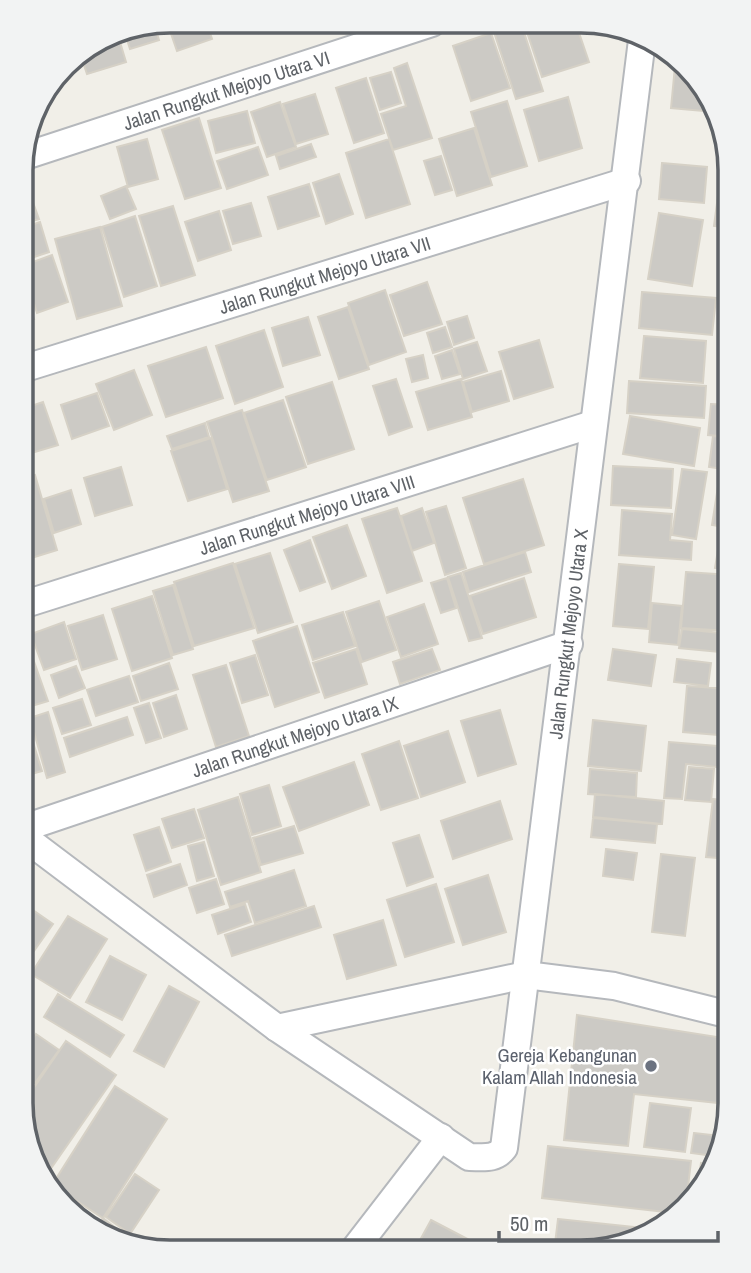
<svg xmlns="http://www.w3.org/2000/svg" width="751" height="1273" viewBox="0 0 751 1273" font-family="'Archivo Narrow',sans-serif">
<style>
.building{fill:#cccac5;stroke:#d6d1c6;stroke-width:2}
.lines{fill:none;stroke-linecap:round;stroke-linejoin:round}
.street-casing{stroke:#b5b8bc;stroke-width:30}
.street{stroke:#fff;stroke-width:26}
.worship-dot{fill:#6b7280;stroke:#fff;stroke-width:2.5}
.labels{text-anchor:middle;stroke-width:5;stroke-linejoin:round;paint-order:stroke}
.street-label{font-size:19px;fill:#5f6368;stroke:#fff}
.worship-label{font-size:19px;fill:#5b616d;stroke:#fff;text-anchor:end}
.rim{fill:none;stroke:#5f6368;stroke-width:3.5}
</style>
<rect width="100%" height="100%" fill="#f1efe8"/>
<path class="building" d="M206,21L212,39L177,51L167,22Z
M210,21H241L213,30Z
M255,22H294L259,33Z
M501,23H521L543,91L516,99L492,26Z
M524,23L576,24L589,62L542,77Z
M154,24L159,40L130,49L124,30Z
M113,32H117L126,62L87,74L80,53Z
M491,33L510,88L471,101L453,46Z
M676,56L704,93L703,111L671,108Z
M70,60L73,70L59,74Z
M407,63L432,138L393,150L381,114L406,106L394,68Z
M391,72L401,103L380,110L370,78Z
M366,78L384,133L354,143L336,88Z
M315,94L328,134L296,144L283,104Z
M705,94L718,112L703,110Z
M568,97L582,148L539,161L524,110Z
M507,101L527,166L491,177L471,112Z
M280,102L296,147L267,157L251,112Z
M247,111L255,143L216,153L208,121Z
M199,118L221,188L185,199L162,130Z
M474,128L492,185L457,196L439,139Z
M147,139L158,179L128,187L117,147Z
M389,139L410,204L366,218L346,153Z
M311,144L316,157L280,169L276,156Z
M258,147L268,175L227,189L217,161Z
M441,156L452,190L435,195L424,161Z
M662,163L707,167L704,203L659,199Z
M22,172L39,219L22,224Z
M721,173L730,174V228L714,226Z
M339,174L353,214L326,224L313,183Z
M309,184L319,216L278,229L268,197Z
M126,186L136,209L110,219L101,196Z
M251,203L261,236L233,244L223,211Z
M173,206L195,275L161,286L139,216Z
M219,211L231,250L198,261L185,222Z
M659,213L703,220L692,286L648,279Z
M135,216L157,286L124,297L102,227Z
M40,222L49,252L22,261V228Z
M100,227L122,306L77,319L55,239Z
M52,255L68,302L37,313L22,266Z
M22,282L34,319L22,322Z
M427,282L442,324L404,336L390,295Z
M385,290L406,352L369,365L348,303Z
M642,292L716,298L712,335L639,328Z
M348,307L369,369L339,379L318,317Z
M467,316L474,338L454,345L447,322Z
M308,317L320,355L283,366L272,328Z
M445,327L452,347L433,353L427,333Z
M264,330L283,387L235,404L216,346Z
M644,336L706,341L703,383L640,378Z
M539,340L553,387L514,399L499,352Z
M477,342L487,371L463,379L454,349Z
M206,347L223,398L166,417L148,366Z
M452,350L460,374L442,379L435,356Z
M423,355L428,378L412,382L406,359Z
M134,370L152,415L114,430L96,384Z
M501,371L509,401L472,412L463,382Z
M396,379L412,427L389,435L373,386Z
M461,379L472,417L428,430L416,392Z
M629,381L706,386L704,418L627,413Z
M332,382L354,449L308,464L286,397Z
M97,393L109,426L72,439L61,405Z
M283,400L306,467L267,480L244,413Z
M43,402L58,445L28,454L22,435V409Z
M711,404L730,405V437L708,435Z
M242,410L269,491L233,502L207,422Z
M630,416L700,428L694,466L623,454Z
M205,423L209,437L172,449L167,436Z
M713,436L730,438V470L709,467Z
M211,438L227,489L188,501L171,451Z
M613,466L673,469L671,508L611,505Z
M121,467L132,505L95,516L84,478Z
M682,469L707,472L696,539L672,535Z
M35,475L57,550L22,561V479Z
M523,479L544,545L484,564L463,498Z
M719,480L730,481V528L712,525Z
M71,490L81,524L54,533L44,499Z
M446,506L466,568L445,575L426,512Z
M397,508L422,581L387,593L362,519Z
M422,508L434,543L412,551L401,516Z
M622,510L672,514L670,540L692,542L691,560L619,555Z
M347,525L366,576L332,589L313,537Z
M721,532L730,533V570L715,568Z
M310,540L325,582L300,591L284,550Z
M525,552L531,572L469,592L463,572Z
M270,553L293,622L258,633L235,564Z
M233,563L254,628L194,646L174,582Z
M619,564L654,567L648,629L613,626Z
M686,572L730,575V631L681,628Z
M461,573L482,638L469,641L448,577Z
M447,578L456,608L441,613L431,583Z
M524,578L536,617L483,634L470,596Z
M173,585L193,649L173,655L153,591Z
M152,596L172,658L132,671L112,609Z
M379,601L396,650L362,662L346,612Z
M652,603L682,606L678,645L649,642Z
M424,604L438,644L401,657L387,617Z
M343,612L355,646L313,660L302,625Z
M103,615L117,659L82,670L68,626Z
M64,622L76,659L44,670L31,634Z
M297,626L319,692L275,707L253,641Z
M682,629L730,634V653L679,648Z
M25,636L48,701L22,709V637Z
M356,649L367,684L325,698L313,663Z
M432,649L440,670L400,684L393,662Z
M613,649L656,655L651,686L608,680Z
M255,655L268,695L242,703L230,663Z
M677,659L711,663L708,686L674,682Z
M169,663L178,689L141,701L133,676Z
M226,665L249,736L216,747L193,675Z
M76,666L85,688L59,698L51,675Z
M129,676L138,702L96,716L87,690Z
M687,686L730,689V736L683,732Z
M176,695L187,729L164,737L153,703Z
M82,699L91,725L62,734L53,708Z
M149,703L161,738L146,743L134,708Z
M500,710L516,764L478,776L461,721Z
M48,712L65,772L47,778L30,718Z
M127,717L133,735L70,757L64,738Z
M26,720L42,771L21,777V721Z
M593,720L646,726L641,771L588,766Z
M448,731L465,782L421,797L404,746Z
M399,741L418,798L381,810L362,754Z
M669,742L729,747L727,768L686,764L682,799L664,798Z
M354,762L369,805L299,831L283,787Z
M689,767L714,769L711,802L685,800Z
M590,769L637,773L636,797L588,794Z
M269,785L281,826L252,835L240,794Z
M595,794L664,801L662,824L593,817Z
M238,797L261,872L221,885L198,810Z
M713,799L730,801V859L706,857Z
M500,801L512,839L453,859L441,821Z
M194,809L204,838L172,848L162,819Z
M593,818L657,824L655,843L591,837Z
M294,826L303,853L261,865L253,838Z
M159,827L171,862L146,871L134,835Z
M419,835L433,877L407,886L393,843Z
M204,842L214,876L197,881L188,846Z
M606,849L637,853L633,880L603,876Z
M661,854L695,858L685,936L652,932Z
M180,864L187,885L154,897L147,875Z
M294,870L306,906L255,923L248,901L230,907L225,892Z
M488,875L506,932L463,945L445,889Z
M216,879L224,904L197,913L189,888Z
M436,884L454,942L405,957L387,900Z
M245,904L251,922L218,934L212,915Z
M314,906L321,927L232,956L225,935Z
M30,908L53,924L22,968L21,921Z
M68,916L107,939L70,998L31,974Z
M383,920L396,965L347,979L334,935Z
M110,956L146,975L122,1020L86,1002Z
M169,986L199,1002L164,1067L134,1051Z
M58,994L124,1035L110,1057L44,1017Z
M577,1015L730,1039V1113L725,1124H724L727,1104L634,1094L628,1146L564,1140Z
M36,1034L59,1050L35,1083L21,1073V1055Z
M66,1041L116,1075L45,1177L32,1160L22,1105Z
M21,1080L30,1088L21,1100Z
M115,1086L167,1119L103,1218L52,1185Z
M650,1103L691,1108L685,1152L644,1147Z
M694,1133L721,1136L713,1156L691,1153Z
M548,1146L691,1161L686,1204L674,1213L542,1198Z
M701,1163L710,1165L699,1193L696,1196Z
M135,1174L159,1190L130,1234L106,1217Z
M83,1209L98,1221L93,1227L79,1221L76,1217Z
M103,1218L123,1234L120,1238L95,1228Z
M558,1219L653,1229L638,1241L581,1252H554Z
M431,1220L477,1244L473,1252L414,1251Z
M128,1234L149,1248L148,1250L124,1240Z"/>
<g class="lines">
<defs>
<g id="street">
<path id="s1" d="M22,157L432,23"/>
<path id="s2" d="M22,369L627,181"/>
<path id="s3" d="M22,605L593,424"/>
<path id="s4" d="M21,829L569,644"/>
<path id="s5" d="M21,835L277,1028L469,1157C483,1157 495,1160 504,1148L642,40"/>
<path d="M277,1028L526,975L614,986L730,1015"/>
<path d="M353,1251L441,1137"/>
</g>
</defs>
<use href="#street" class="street-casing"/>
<use href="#street" class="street"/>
</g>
<circle class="worship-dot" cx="651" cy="1066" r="7"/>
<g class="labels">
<g class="street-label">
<text dy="7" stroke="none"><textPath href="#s1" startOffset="215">Jalan Rungkut Mejoyo Utara VI</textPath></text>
<text dy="7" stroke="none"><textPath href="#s2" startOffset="317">Jalan Rungkut Mejoyo Utara VII</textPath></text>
<text dy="7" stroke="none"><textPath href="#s3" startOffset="299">Jalan Rungkut Mejoyo Utara VIII</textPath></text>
<text dy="7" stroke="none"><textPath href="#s5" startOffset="1108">Jalan Rungkut Mejoyo Utara X</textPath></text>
<text dy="7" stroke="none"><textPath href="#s4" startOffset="289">Jalan Rungkut Mejoyo Utara IX</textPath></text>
</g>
<g class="worship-label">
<text x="637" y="1062">Gereja Kebangunan<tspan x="637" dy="22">Kalam Allah Indonesia</tspan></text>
</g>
</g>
<path d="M0 0H751V1273H0ZM170 33H581A137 137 0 0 1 718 170V1103A137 137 0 0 1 581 1240H170A137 137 0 0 1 33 1103V170A137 137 0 0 1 170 33Z" fill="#f2f3f3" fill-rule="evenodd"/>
<path class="rim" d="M170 33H581A137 137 0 0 1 718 170V1103A137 137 0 0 1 581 1240H170A137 137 0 0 1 33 1103V170A137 137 0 0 1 170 33Z"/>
<path d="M499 1231v10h219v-10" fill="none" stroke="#5f6368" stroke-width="3.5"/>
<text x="510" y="1231" font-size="21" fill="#5f6368" stroke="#ffffff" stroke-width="5" paint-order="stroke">50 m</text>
</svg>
